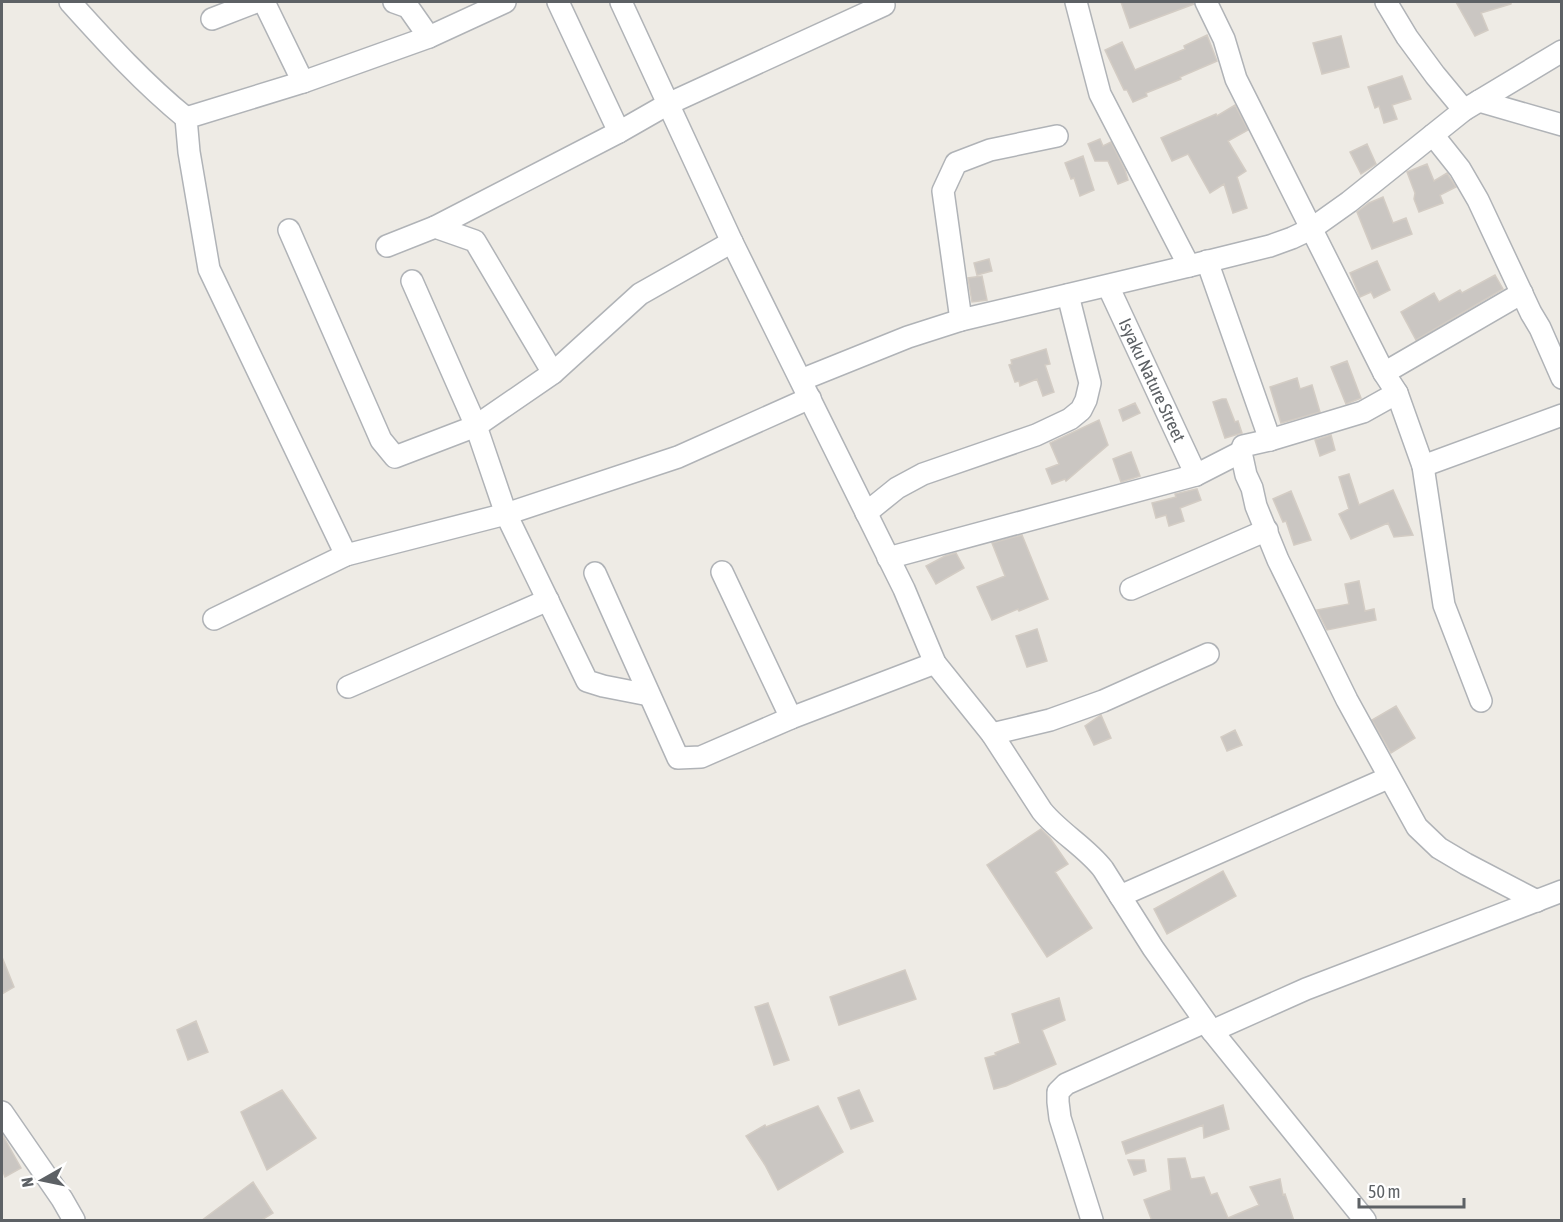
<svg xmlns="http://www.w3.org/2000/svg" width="1563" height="1222" viewBox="0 0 1563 1222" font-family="'Asap Condensed',sans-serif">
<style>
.building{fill:#cac6c2;stroke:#d3ccc4;stroke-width:1.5}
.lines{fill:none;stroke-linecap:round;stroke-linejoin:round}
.minor-casing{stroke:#b0b3b7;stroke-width:24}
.minor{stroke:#fff;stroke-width:21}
.labels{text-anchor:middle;stroke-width:5;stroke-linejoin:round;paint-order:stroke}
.street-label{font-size:18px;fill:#5d6165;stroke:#fff}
</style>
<rect width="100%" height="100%" fill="#eeebe5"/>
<path class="building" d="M1121,2H1193L1194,4L1130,28Z
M1456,2H1511V4L1481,13L1488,30L1475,36Z
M1207,35L1217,61L1180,77L1181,79L1146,93L1147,96L1133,102L1127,90H1124L1105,50L1122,42L1135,70L1185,49L1184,46Z
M1341,36L1349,67L1322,74L1313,43Z
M1402,76L1411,99L1392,105L1397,119L1384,123L1379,106L1375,108L1368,87Z
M1235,105L1248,130L1228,141L1246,171L1237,177L1247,208L1233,213L1224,184L1210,193L1188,154L1172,161L1161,138L1216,114L1217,116Z
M1100,139L1103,146L1111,142L1125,170L1128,180L1118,184L1108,161H1095L1088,144Z
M1367,144L1376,164L1361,174L1350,152Z
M1083,156L1094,190L1080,196L1074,178L1071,179L1065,163Z
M1427,164L1434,181L1447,173L1456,187L1440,195L1443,203L1419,212L1414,199L1415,193L1407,172Z
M1383,197L1393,223L1406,218L1412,234L1372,249L1357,212L1369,203Z
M989,259L992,271L977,275L974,263Z
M1377,261L1390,290L1374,298L1371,292L1360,297L1350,273Z
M1495,275L1503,289L1416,340L1401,312L1434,293L1439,302L1460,290L1462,293Z
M982,276L987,300L972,302L968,278Z
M1046,349L1050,364L1045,365L1054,392L1043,396L1037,379L1020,386L1019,381L1015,382L1009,365L1012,364L1011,360Z
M1347,361L1361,398L1346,404L1331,367Z
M1297,378L1300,389L1312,385L1320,412L1281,423L1270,387Z
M1222,399H1226L1235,422L1238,421L1242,433L1225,438L1213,402Z
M1135,403L1140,413L1123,421L1119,410Z
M1099,420L1108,445L1066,481L1065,479L1052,484L1046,469L1059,464L1050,443Z
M1331,435L1335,450L1320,456L1315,440Z
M1131,452L1140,476L1121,482L1113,459Z
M1349,474L1359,505L1393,490L1413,535L1394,537L1388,523L1351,539L1339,514L1349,509L1339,477Z
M1197,489L1201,500L1180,508L1184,521L1169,526L1166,515L1156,518L1152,503L1176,497L1175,494Z
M1291,491L1311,540L1294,545L1286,521L1283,522L1273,499Z
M1022,535L1048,599L1019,611L1018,609L992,620L977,587L1005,576L992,543Z
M956,553L964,568L936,584L926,566L945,556Z
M1359,581L1365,611L1374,609L1376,620L1327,630L1317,610L1349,604L1345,584Z
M1037,629L1047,661L1027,667L1016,636Z
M1396,706L1415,738L1391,753L1372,720Z
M1101,715L1111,738L1094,745L1085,726Z
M1235,730L1242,745L1227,751L1221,737Z
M1041,829L1050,838L1068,864L1055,872L1092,928L1047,957L987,865Z
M1223,871L1236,896L1167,934L1154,909Z
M2,957L14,987L2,994Z
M905,970L916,999L839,1025L830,997Z
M1059,998L1065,1020L1042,1030L1056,1064L1006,1086L994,1089L985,1058L996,1055L995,1053L1020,1043L1012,1014Z
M768,1003L789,1060L774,1065L755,1007Z
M196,1021L208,1052L188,1060L177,1030Z
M282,1090L316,1138L267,1170L241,1112Z
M859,1090L873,1121L851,1129L838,1098Z
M1223,1105L1229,1129L1204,1138L1203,1125L1126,1154L1122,1142Z
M818,1106L843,1152L778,1190L765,1165L746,1136L765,1125L766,1127Z
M2,1134L21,1168L5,1177L2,1169Z
M1185,1158L1191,1179L1204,1177L1211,1195L1217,1193L1228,1218L1259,1205L1250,1187L1280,1179L1283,1195L1285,1194L1294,1221H1152L1144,1200L1171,1190L1168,1159Z
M1128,1160H1144L1146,1171L1134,1175Z
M253,1182L273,1213L260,1221H201Z"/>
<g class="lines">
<defs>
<g id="minor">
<path d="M70,2C107,43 143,83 186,118"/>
<path d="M264,2L303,82"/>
<path d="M394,2L408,7L429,37"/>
<path d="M558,2L619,132"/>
<path d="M621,2L732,242L904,589L935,663L992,734L1042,811C1060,833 1086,847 1103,869L1153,948L1212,1031L1365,1220"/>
<path d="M1076,2L1100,94L1189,266"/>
<path d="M1206,2L1224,39L1236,79L1384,373L1397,393L1423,466L1444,605L1481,701"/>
<path d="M1386,2L1407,37L1435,75L1464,110"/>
<path d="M212,19L256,2"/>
<path d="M1479,101L1562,125"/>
<path d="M1433,135L1460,169L1478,200L1531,313L1540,328L1562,378"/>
<path d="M435,227L619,132L668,104L884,5L882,2"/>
<path d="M289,230L381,440L395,457L476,426L553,373L640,294L732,242"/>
<path d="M387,246L435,227L475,241L553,373"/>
<path d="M1207,261L1270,440"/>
<path d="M412,281L476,426L506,514L587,681L603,686L649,695"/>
<path id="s1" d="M1108,286L1196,475"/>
<path d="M961,320L943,191L956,163L990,150L1057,136"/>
<path d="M1384,373L1522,293"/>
<path d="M801,380L908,337L961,320L1189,266L1270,246L1292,238L1311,229L1349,202L1464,110L1562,51"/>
<path d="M1397,393L1363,412L1270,440L1243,446L1241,452L1246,475L1252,488L1256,506L1278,560L1347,700L1417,827L1439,848L1466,864L1537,901"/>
<path d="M1423,466L1562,415"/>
<path d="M866,513L897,488L923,474L1036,435L1070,419L1081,410L1086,400L1090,383L1068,295"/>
<path d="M346,555L209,269L189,152L186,118L303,82L429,37L505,2"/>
<path d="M888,558L1196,475L1241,452"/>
<path d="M722,572L791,718"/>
<path d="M595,573L678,758L701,757L791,718L935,663"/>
<path d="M1131,589L1267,530"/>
<path d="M214,619L346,555L506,514L678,457L810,398"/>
<path d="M348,687L548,600"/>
<path d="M992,734L1050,720L1103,701L1208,654"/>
<path d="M1120,896L1388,778"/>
<path d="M1212,1031L1306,989L1562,891"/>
<path d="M2,1112L62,1199L74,1220"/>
<path d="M1092,1220L1060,1118L1058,1102V1092L1066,1084L1205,1022"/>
</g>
</defs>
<use href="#minor" class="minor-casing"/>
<use href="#minor" class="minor"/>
</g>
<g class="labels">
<g class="street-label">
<text dy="6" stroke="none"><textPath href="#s1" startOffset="104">Isyaku Nature Street</textPath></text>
</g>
</g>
<rect width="1563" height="1222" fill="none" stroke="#5d6165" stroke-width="6"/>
<g transform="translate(42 1180) rotate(261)" stroke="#ffffff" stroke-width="4.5" paint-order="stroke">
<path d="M0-4.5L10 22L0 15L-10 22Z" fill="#5d6165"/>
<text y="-9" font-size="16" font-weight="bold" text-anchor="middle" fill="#5d6165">N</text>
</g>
<path d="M1359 1198v9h105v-9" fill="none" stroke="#5d6165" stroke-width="3"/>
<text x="1368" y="1198" font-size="18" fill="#5d6165" stroke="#ffffff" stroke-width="4.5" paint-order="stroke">50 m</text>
</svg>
